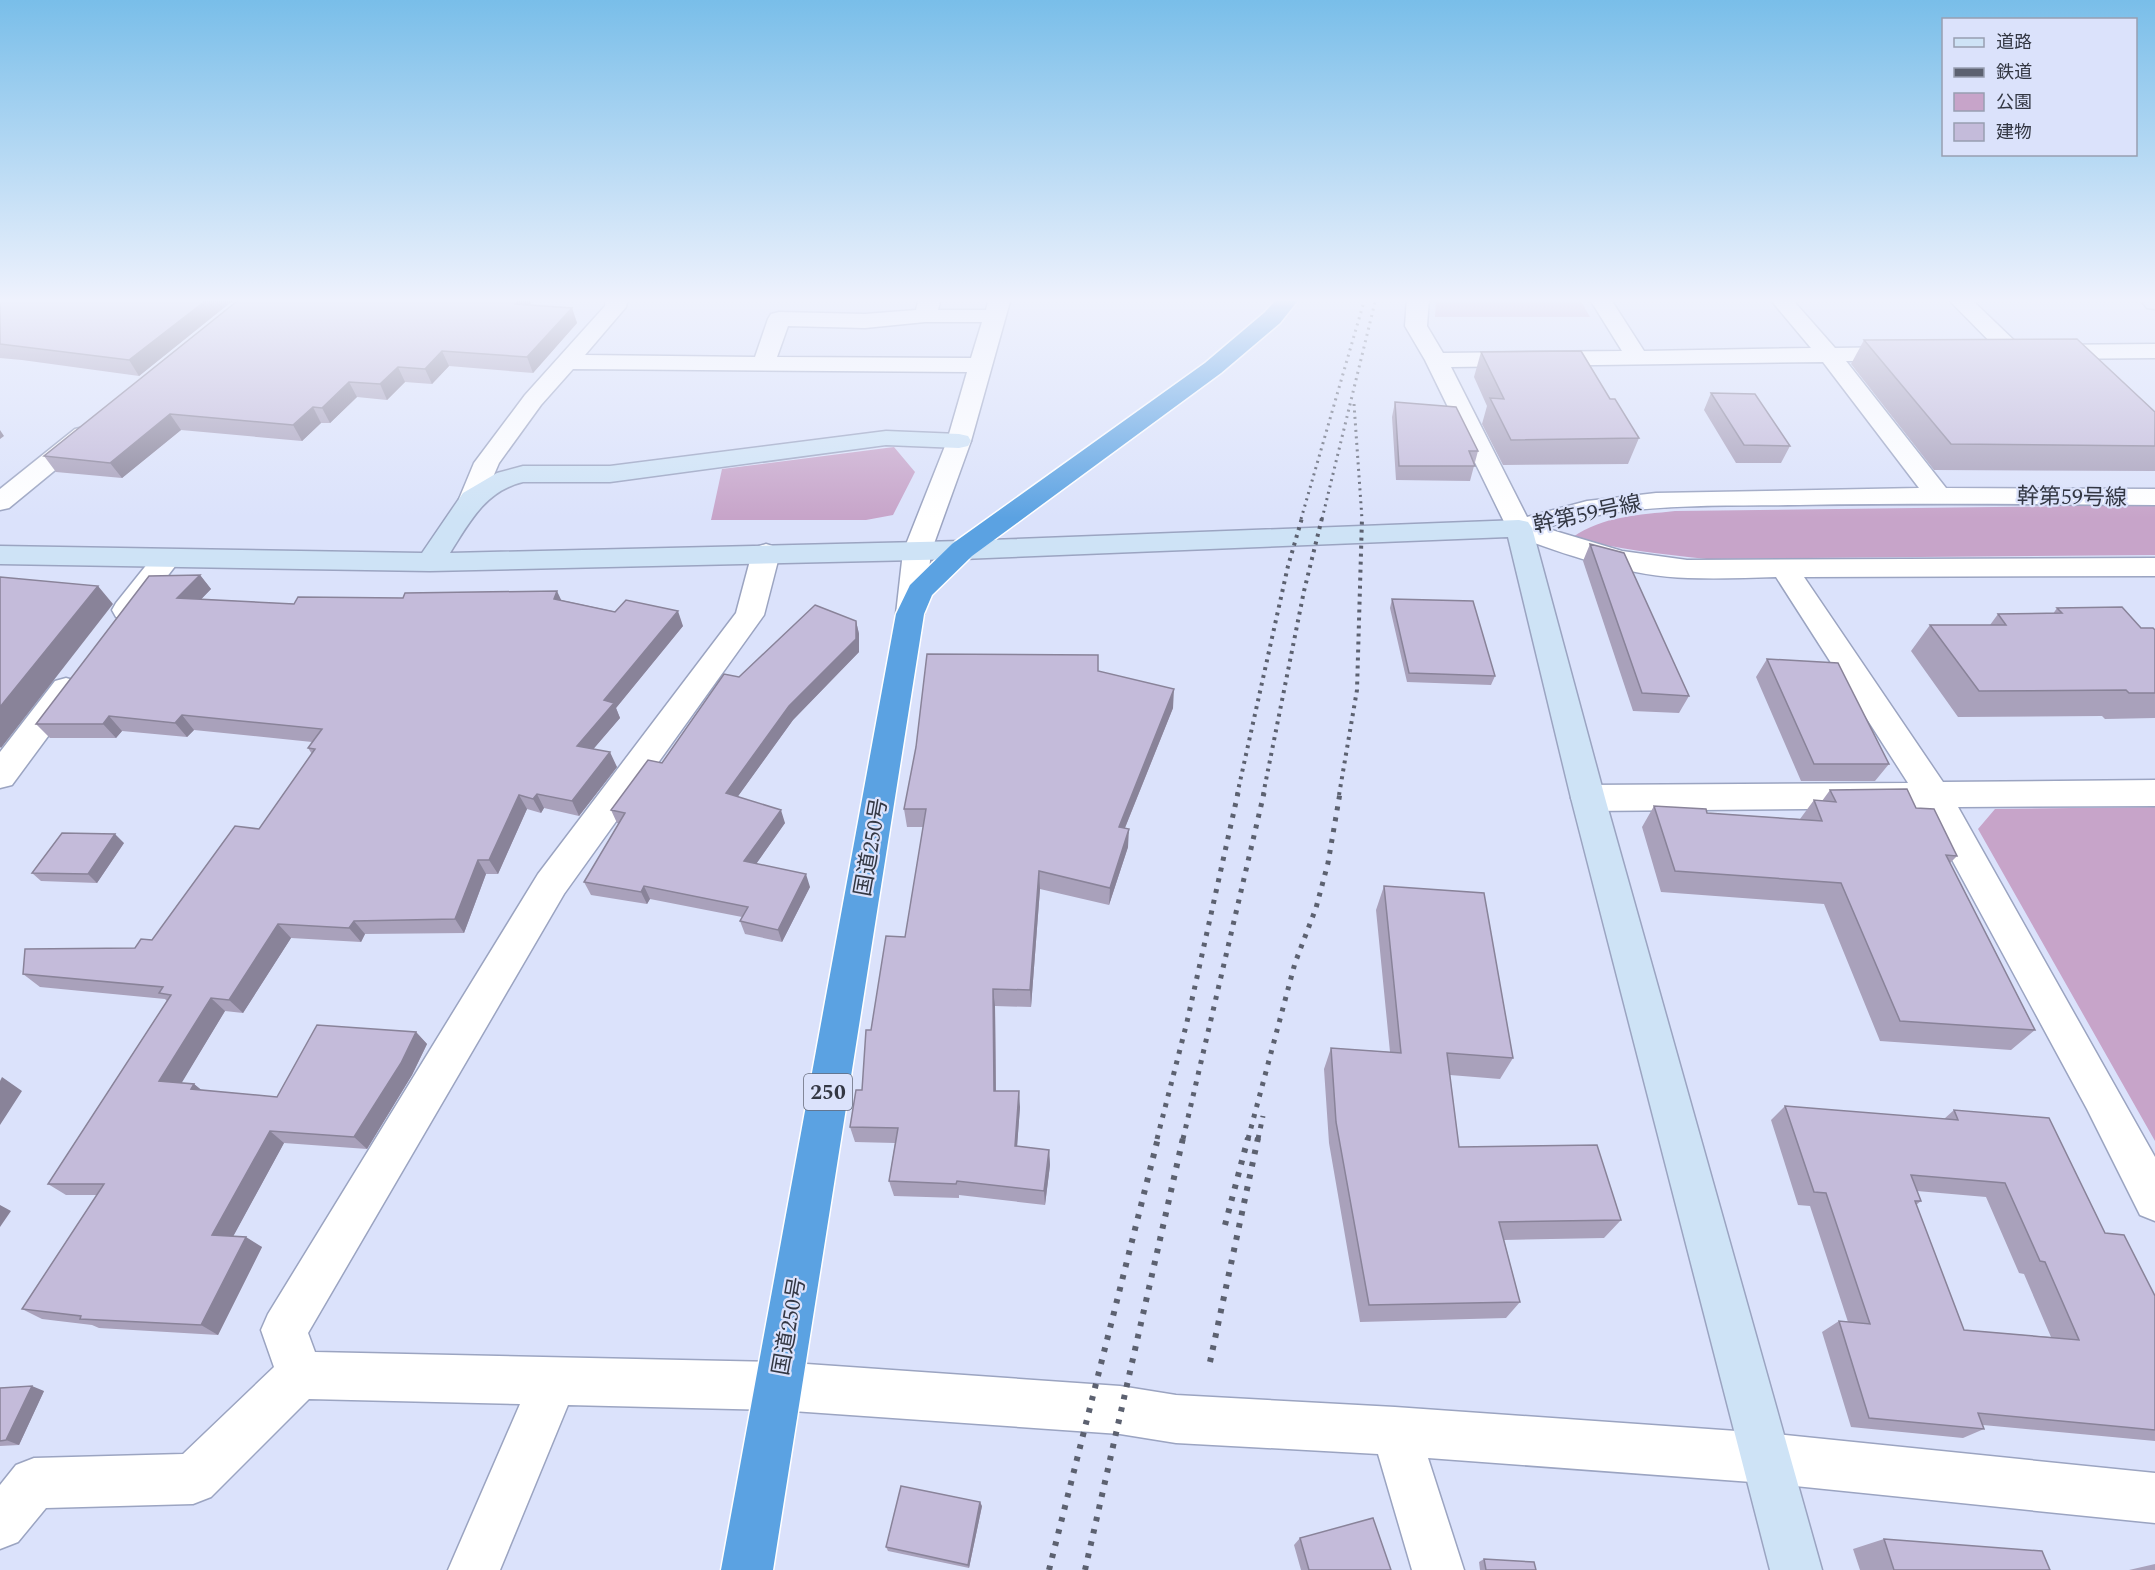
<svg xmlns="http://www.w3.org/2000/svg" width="2155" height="1570" viewBox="0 0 2155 1570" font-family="Spectral,'Noto Sans JP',serif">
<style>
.green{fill:#c7a4c9}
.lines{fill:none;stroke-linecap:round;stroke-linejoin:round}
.street-casing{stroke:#9ba4c1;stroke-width:3}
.secondary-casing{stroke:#9ba4c1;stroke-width:3}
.highway-casing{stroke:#fff;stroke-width:3}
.street{fill:#fff;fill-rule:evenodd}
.secondary{fill:#cee3f6;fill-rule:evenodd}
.highway{fill:#5ba2e2;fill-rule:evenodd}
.rail-far3{stroke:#5c6170;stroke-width:3;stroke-dasharray:2 4.5;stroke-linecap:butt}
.rail-far2{stroke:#5c6170;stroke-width:4;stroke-dasharray:3 5;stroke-linecap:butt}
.rail-far1{stroke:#5c6170;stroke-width:5;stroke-dasharray:4 7;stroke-linecap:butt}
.rail{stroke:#5c6170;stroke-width:6;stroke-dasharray:4.5 8;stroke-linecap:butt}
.wall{fill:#a9a1bb;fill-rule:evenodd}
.shaded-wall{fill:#898399}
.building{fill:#c4bbda;stroke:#898399;stroke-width:1.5;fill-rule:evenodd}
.labels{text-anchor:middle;stroke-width:4.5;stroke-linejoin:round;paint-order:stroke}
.shield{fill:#dbe2fb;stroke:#656a7a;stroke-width:1.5}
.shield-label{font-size:21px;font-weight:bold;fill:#333743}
.street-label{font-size:22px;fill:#333743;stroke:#dbe2fb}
</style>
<rect width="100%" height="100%" fill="#dbe2fb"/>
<path class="green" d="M1436,298H1579L1590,317H1435Z
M894,447L915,472L893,515L866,520H711L722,469Z
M2155,505V555L1707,559C1662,554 1617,550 1573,537C1603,516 1639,515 1675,511Z
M2155,807V1141L1978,829L1995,809Z"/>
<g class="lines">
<defs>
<path id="street" d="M606,298H628L626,307L585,355L755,357L768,319L771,314L779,312L865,314L916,310L919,298H941L938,310H986L989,298H1011L971,441L931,552L924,614L920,621L910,624L900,621L896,614L903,552L947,441L967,372L573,369L541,405L499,463L481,505L472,507L463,505L459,499L474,463L525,395L605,306ZM925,322H982L971,358L777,357L788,326L865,328Z
M1407,298H1429L1427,326L1443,353L1622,351L1589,298H1610L1644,351L1811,348L1769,298H1791L1835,348L1900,347L1908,349L1911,354L1908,359L1900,361H1846L1946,488L2155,489V505C2036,504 1918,503 1799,505C1714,506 1627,502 1545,528L1622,551L1687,560L2155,558V576L1804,577L1943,782L2155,780V806L1958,807L2155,1157V1221L2140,1215L2087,1109L1924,808L1588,811L1576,807L1571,798L1576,789L1588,785L1908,783L1776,577C1747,578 1717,579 1688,578C1627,576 1566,555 1510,534L1425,360L1405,326ZM1823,362L1919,488L1656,493L1587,501L1527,517L1451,367Z
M1947,298H1970L2022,348L2025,353L2022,358L2014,360L2006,358Z
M2155,344V358L2047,359L2039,357L2036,352L2039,347L2047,345Z
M84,427L93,429L96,434L93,439L9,508L0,510V489L75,429Z
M766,544L776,547L780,553L764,615L564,894L308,1333L315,1352L778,1362L1120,1386L1176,1395L1395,1407L1765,1433L2155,1473V1523L1765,1483L1428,1458L1464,1570H1412L1378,1454L1176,1443L1120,1434L778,1410L568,1405L500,1570H448L520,1404L309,1399L211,1497L193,1504L46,1508L18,1542L0,1549V1485L16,1465L34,1458L183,1454L274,1367L261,1330L268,1314L538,874L736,613L752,553L756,547Z
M166,550L176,553L180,559L176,565L136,617L126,619L116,617L112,610L116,603L156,553Z
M66,678L77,681L81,689L77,697L12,785L0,788V752L55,681Z"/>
<path id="secondary" d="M2139,298H2155V309L2147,308Z
M886,431L959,434L968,436L971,441L968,446L959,448L886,445L610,482H523C485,491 469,523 450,553L962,541L1519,520L1528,522L1532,528L1605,798L1822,1570H1770L1571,798L1508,537L962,559L430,571L0,564V546L422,553L463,493L497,473L523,466H610Z"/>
<path id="highway" d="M1278,298H1300L1280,323L1221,373L972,556L932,595L924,614L773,1570H721L896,614L910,585L952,544L1205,363L1264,313Z"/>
</defs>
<use href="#street" class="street-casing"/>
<use href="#secondary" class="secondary-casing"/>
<use href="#highway" class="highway-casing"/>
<use href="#street" class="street"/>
<use href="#secondary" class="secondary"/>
<use href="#highway" class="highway"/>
<path class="rail-far3" d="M1354,404L1362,519
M1301,519L1365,298
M1322,519L1376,298"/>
<path class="rail-far2" d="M1237,795L1288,566L1302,518
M1263,795L1304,591L1322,518
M1339,795L1357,690L1362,518"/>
<path class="rail-far1" d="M1157,1139L1187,1022L1238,793
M1183,1139L1264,793
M1248,1139L1295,963L1316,908L1328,863L1340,793
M1258,1139L1263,1116"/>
<path class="rail" d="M1225,1225L1248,1138
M1210,1362L1258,1138
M1049,1570L1158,1138
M1085,1570L1183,1138"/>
</g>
<path class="wall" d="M0,298H236L139,376L22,360L0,358Z
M241,298H529L531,305L572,308L577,323L533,373L449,366L432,384L405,382L387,400L357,397L330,423H321L302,441L181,430L122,478L56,472L44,456Z
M1864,340L2155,412V471L1934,470L1851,364Z
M1481,352L1610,399L1639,438L1628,464L1503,465L1482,424L1487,406L1474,377Z
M1711,393L1790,446L1781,463H1736L1704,410Z
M1395,402L1478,451L1470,481L1396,480L1392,417Z
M1590,544L1689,696L1679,713L1633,711L1583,561Z
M200,575L211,589L201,599L294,604L561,600L683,626L616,708L620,718L593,749L617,767L579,816L544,808L541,813L527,809L498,874H486L464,933L365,934L361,942L291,938L243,1013L225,1011L181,1083L194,1084L201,1090L277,1097L416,1032L427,1044L412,1075L367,1149L284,1143L233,1236L262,1247L218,1335L99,1328L92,1325L42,1319L22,1309L97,1195H66L48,1184L167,1001L165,999L40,987L23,974L135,948L152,940L259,829L312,754L308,748L312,742L194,730L187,737L122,731L116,738H50L36,724Z
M1392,599L1495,676L1491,685L1407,682L1390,608Z
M2057,608L2141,628L2155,630V718L2105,719L2102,716L1958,717L1911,651L1930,625H1990L1998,614H2053Z
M856,621L859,634V652L793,720L738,796L785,823L756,864L810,887L782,942L745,934L740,921L742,917L650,899L647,904L591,895L584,882L619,824L617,823L611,810L662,763L739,677Z
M1767,659L1889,764L1875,781H1801L1756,677Z
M1098,671L1173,708L1125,828L1128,847L1109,905L1040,889L1031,1007L995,1006L996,1091L1020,1107L1017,1146L1049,1150L1050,1165L1045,1205L959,1195V1198L894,1196L889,1181L895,1143L855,1142L850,1127L862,1090L871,1030L905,937L923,827H907L904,809Z
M1830,790L1916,808L1957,856L1950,863L2035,1030L2011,1050L1880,1041L1824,904L1661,892L1642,827L1654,806L1707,813L1800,819L1814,800L1822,801Z
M124,843L97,883L41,881L32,873Z
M1384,886L1513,1058L1500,1079L1450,1075L1459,1147L1621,1220L1604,1238L1504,1240L1520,1302L1506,1318L1360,1322L1329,1143L1324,1069L1331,1048L1390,1052L1376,910Z
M1785,1106L1944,1119L1954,1110L2105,1233L2155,1296V1441L1983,1425L1984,1429L1963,1438L1851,1427L1822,1332L1839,1321L1848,1322L1810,1206L1798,1205L1771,1120ZM1917,1191L1986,1197L2019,1273L2024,1274L2051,1337L1964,1330L1916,1205L1921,1201Z
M0,1388L44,1391L19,1445L0,1446Z
M982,1506L969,1568L888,1551L886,1547Z
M1300,1538L1391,1570H1301L1294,1545Z
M1884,1539L2050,1570H1860L1853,1549Z
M1484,1559L1536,1570H1480L1479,1562Z
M2155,1564V1570H2129Z"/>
<path class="shaded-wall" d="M209,298H236L139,376L129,360Z
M519,298H529L531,304L520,319L515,304Z
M572,308L577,323L533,373L527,357Z
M442,351L449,366L432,384L425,369Z
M398,367L405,382L387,400L380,384Z
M349,382L357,397L330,423L322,408Z
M313,407L321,423L302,441L293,425Z
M170,414L181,430L122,478L110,463Z
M0,430L4,436L0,439Z
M200,575L211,589L188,613L177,598Z
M98,586L113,604L1,748L0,747V707Z
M557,591L564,606L554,599Z
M678,611L683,626L616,708L620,718L584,760L577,746L604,700Z
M856,621L859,634V652L793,720L731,806L726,793L789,706Z
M1174,689L1173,708L1118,845L1119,827Z
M182,715L194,730L187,737L175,723Z
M109,716L122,731L116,738L103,724Z
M610,752L617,767L579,816L572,801Z
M537,794L544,808L541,813L533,799Z
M519,795L527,809L498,874L489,860Z
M781,810L785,823L749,874L744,861Z
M1129,829L1128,847L1109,905L1110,888Z
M115,834L124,843L97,883L88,874Z
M478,860L486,874L464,933L455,919Z
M1039,871L1040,889L1031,1007L1030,990Z
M806,874L810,887L782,942L778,930Z
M644,886L650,899L647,904L641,892Z
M354,921L365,934L361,942L349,928Z
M278,924L291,938L243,1013L229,1000Z
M993,989L995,1006L996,1106L994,1091Z
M211,998L225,1011L175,1094L159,1081Z
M416,1032L427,1044L412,1075L367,1149L354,1137Z
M2,1077L22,1091L0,1125V1081Z
M194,1084L209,1096L191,1089Z
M1019,1091L1020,1107L1016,1161L1015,1146Z
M270,1131L284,1143L228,1246L212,1235Z
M1049,1150L1050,1165L1045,1205L1044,1191Z
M0,1205L11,1211L0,1227Z
M246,1237L262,1247L218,1335L201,1325Z
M32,1386L44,1391L19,1445L6,1440Z
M980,1502L982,1506L969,1568L968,1565Z"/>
<path class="building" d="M0,298H209L129,360L0,344Z
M241,298H519L515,304L572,308L527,357L442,351L425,369L398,367L380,384L349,382L322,408L313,407L293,425L170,414L110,463L44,456Z
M2077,339L2155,412V446L1951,444L1864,340Z
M1581,351L1610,399H1615L1639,438L1511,440L1490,398L1504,399L1481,352Z
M1711,393L1755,394L1790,446L1744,445Z
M1395,402L1456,407L1478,451H1469L1475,466H1399Z
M1590,544L1624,553L1689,696L1642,693Z
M200,575L177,598L294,604L298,597L403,598L405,593L557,591L554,599L615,612L626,600L678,611L604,700L614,703L577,746L610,752L572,801L537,794L533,799L519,795L489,860H478L455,919L354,921L349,928L278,924L229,1000L211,998L159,1081L194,1084L191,1089L277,1097L317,1025L416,1032L401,1063L354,1137L270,1131L212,1235L246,1237L201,1325L80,1319L81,1316L22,1309L104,1184H48L171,995L159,993L163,987L23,974L25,949L135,948L141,939L152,940L235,826L259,829L315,749L308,748L322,729L182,715L175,723L109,716L103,724H36L149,576Z
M0,577L98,586L0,707Z
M1392,599L1473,601L1495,676L1409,673Z
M815,605L856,621V639L789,706L726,793L781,810L744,861L806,874L778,930L740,921L748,907L644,886L641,892L584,882L625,813L611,810L648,760L662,763L724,674L739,677Z
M2122,607L2141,628H2153L2155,630V693H2129L2126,690L1979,691L1930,625H2006L1998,614L2062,613L2057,608Z
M927,654L1098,655V671L1174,689L1119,827L1129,829L1110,888L1039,871L1030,990L993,989L994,1091H1019L1015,1146L1049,1150L1044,1191L957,1181L956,1184L889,1181L898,1128L850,1127L856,1090H862L866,1030H871L886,936L905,937L926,809H904L916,747Z
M1767,659L1838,663L1889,764H1814Z
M1907,789L1916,808L1934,809L1957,856L1946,855L2035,1030L1900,1021L1841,883L1675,871L1654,806L1706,809L1707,813L1822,821L1814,800L1836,802L1830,790Z
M62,833L115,834L88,874L32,873Z
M1384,886L1484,893L1513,1058L1447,1053L1459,1147L1597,1145L1621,1220L1499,1222L1520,1302L1369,1305L1336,1122L1331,1048L1401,1053Z
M1785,1106L1958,1120L1954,1110L2049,1118L2105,1233L2124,1235L2155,1296V1430L1978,1413L1984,1429L1869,1418L1839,1321L1870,1324L1826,1193L1814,1192ZM1911,1175L2005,1183L2040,1261L2045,1262L2079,1340L1964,1330L1915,1201H1921Z
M32,1386L6,1440L0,1441V1388Z
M901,1486L980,1502L968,1565L886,1547Z
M1373,1518L1391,1570H1309L1300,1538Z
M1884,1539L2042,1551L2050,1570H1894Z
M1484,1559L1534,1562L1536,1570H1486Z"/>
<linearGradient id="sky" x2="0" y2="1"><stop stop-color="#79bee9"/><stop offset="0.58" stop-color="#eff2fd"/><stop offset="1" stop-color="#eff2fd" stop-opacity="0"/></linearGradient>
<rect width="2155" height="518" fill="url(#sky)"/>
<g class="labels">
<rect class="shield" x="804" y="1074" width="48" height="36" rx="4.5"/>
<g class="shield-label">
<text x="828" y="1099">250</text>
</g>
<g class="street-label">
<text transform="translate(2072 496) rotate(1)" y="8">幹第59号線</text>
<text transform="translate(1587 513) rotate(-12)" y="8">幹第59号線</text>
<text transform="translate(870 847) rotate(-80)" y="8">国道250号</text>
<text transform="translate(788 1326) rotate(-80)" y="8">国道250号</text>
</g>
</g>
<rect x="1942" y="18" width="195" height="138" fill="#dbe2fb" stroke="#989eb1" stroke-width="1.5"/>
<rect x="1954" y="38" width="30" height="9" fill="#cee3f6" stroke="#989eb1" stroke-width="1.5"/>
<text x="1996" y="48" font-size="18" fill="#333743">道路</text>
<rect x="1954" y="68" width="30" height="9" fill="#5c6170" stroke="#989eb1" stroke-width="1.5"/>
<text x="1996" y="78" font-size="18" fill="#333743">鉄道</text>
<rect x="1954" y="93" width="30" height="18" fill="#c7a4c9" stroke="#989eb1" stroke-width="1.5"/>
<text x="1996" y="108" font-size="18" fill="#333743">公園</text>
<rect x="1954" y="123" width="30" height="18" fill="#c4bbda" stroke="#989eb1" stroke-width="1.5"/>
<text x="1996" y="138" font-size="18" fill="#333743">建物</text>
</svg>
